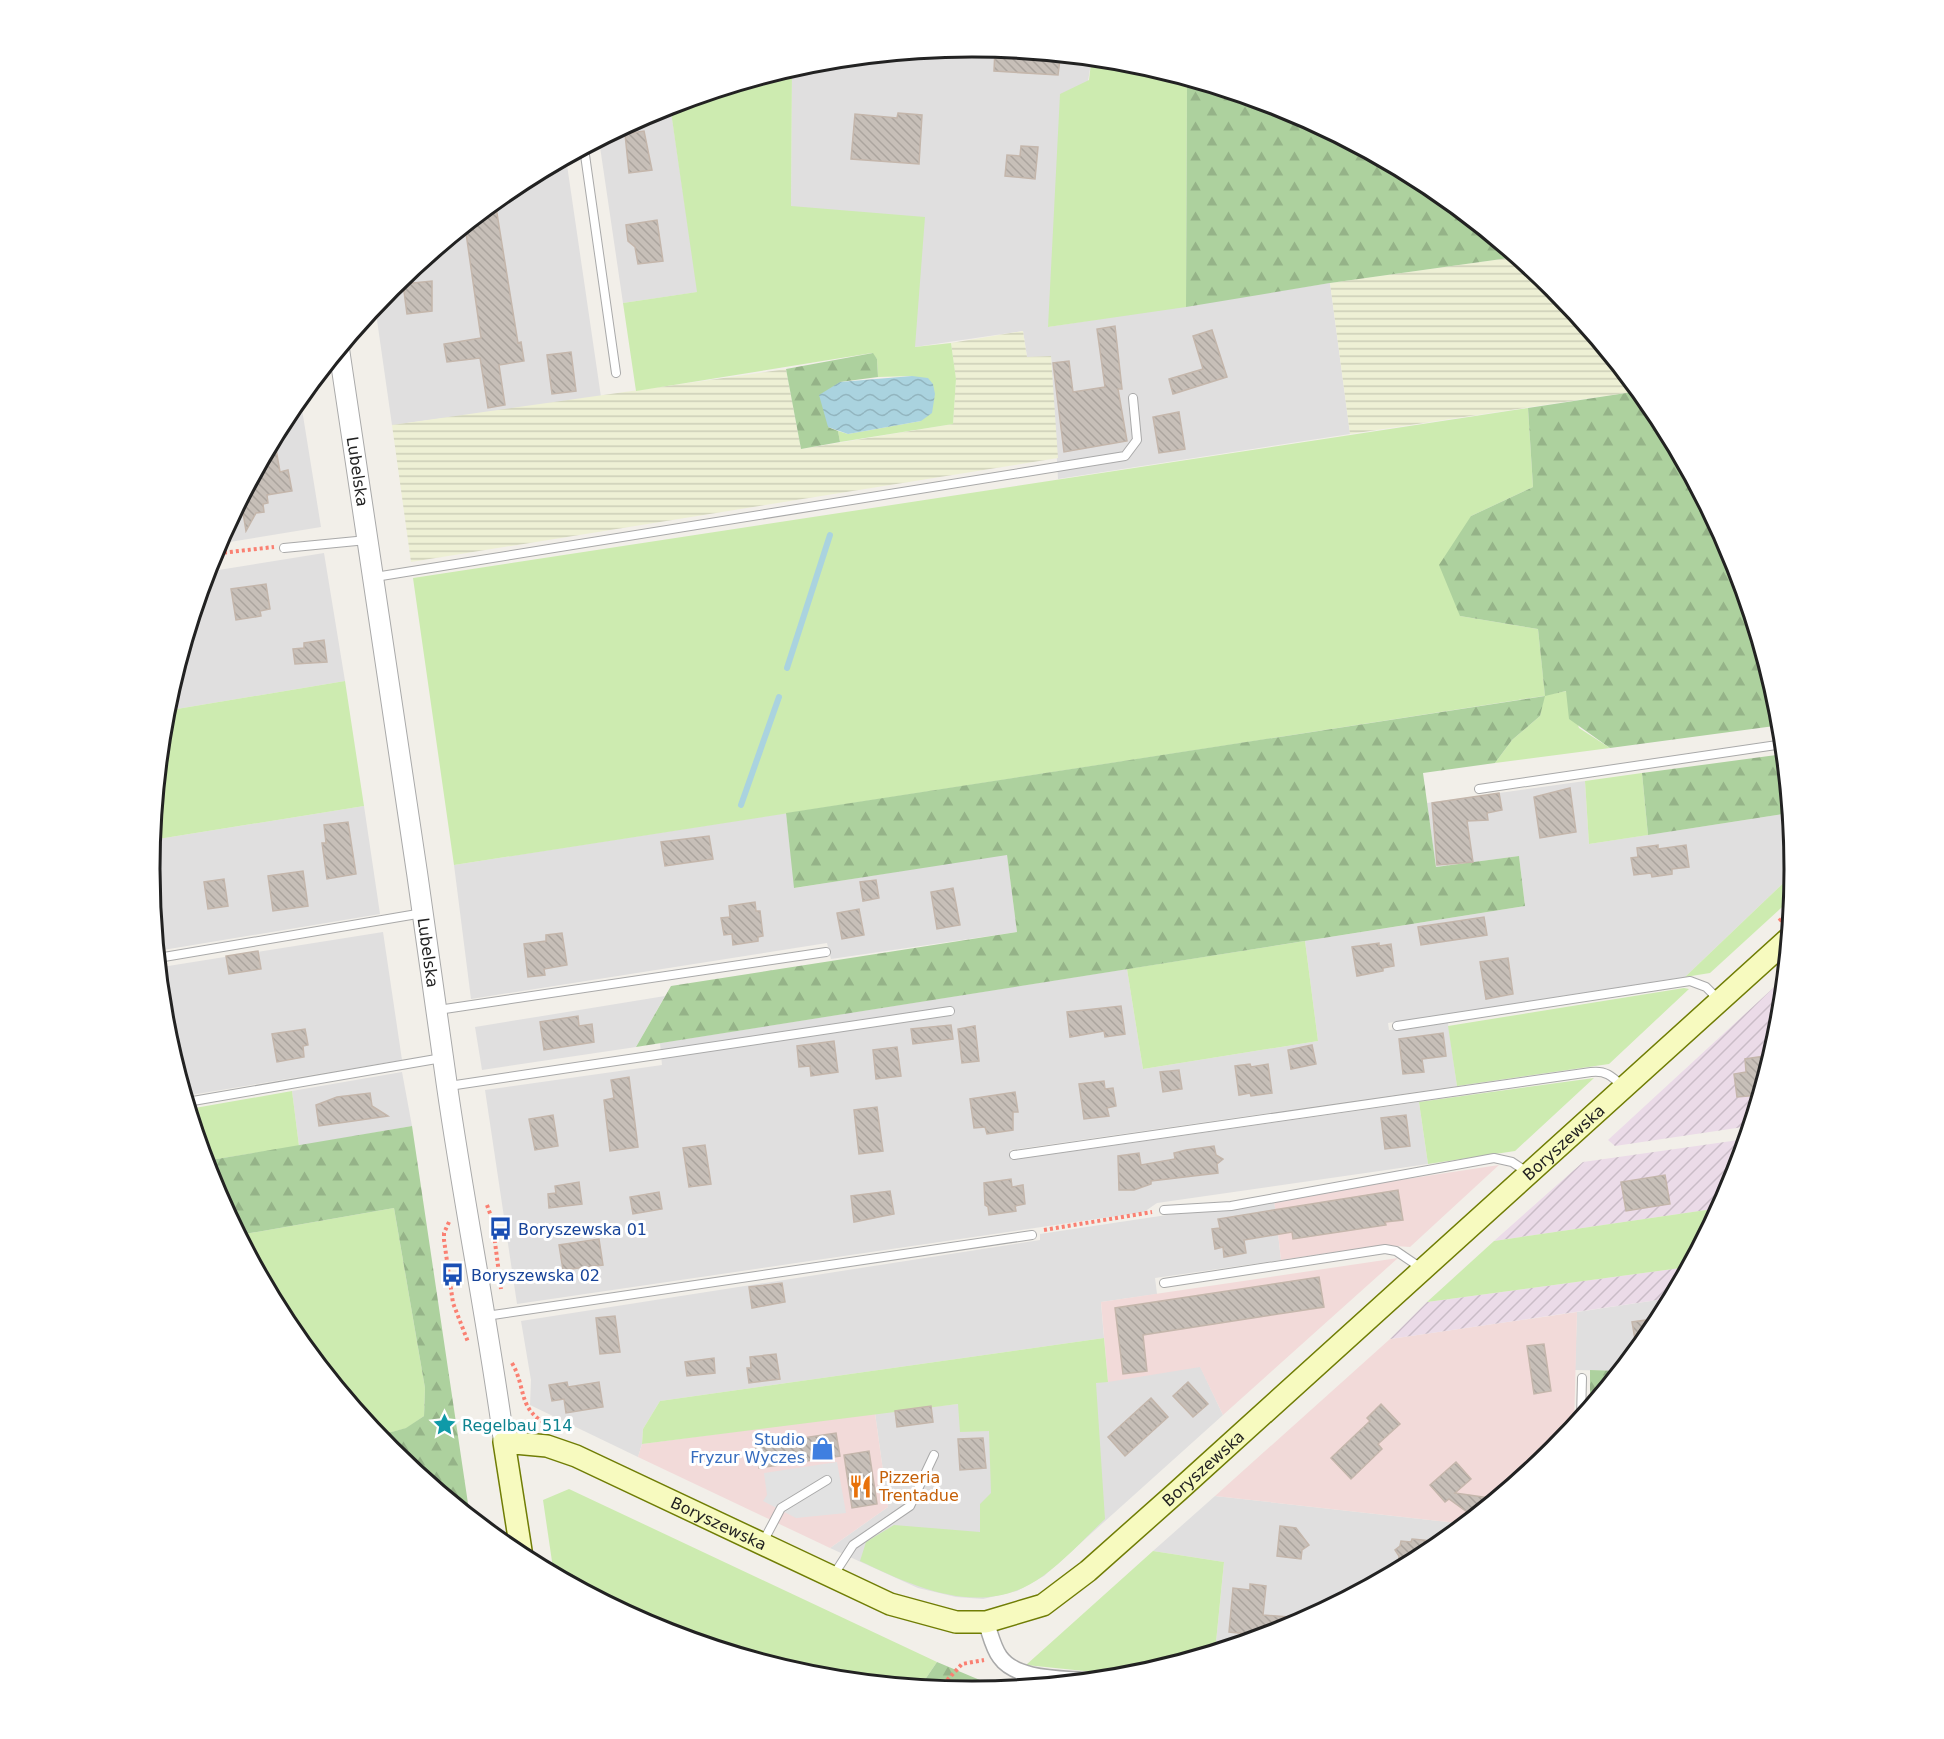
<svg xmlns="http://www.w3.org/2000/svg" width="1944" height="1739" viewBox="0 0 1944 1739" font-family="'DejaVu Sans',sans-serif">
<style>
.residential{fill:#e0dfdf}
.commercial{fill:#f2dad9}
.industrial{fill:url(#industrial-furrows)}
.farmland{fill:url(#farmland-rules)}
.grass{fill:#cdebb0}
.forest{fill:url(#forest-firs)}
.parking{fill:#e2e2e2}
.water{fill:url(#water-waves)}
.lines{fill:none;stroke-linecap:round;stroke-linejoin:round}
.stream{stroke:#aad3df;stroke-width:6}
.building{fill:url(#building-back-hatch);stroke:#c4b6ab;stroke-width:1.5}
.service-casing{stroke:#a9a9a9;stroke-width:10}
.minor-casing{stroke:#a9a9a9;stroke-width:18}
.tertiary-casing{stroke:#a9a9a9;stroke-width:22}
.secondary-casing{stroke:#707d05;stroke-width:24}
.path{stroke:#fa8072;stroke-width:4;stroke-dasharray:3 3;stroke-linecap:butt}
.service{stroke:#fff;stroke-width:8}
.minor{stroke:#fff;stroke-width:15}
.tertiary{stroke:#fff;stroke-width:20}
.secondary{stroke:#f7fabf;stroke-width:21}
.labels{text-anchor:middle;stroke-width:6;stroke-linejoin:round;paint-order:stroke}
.street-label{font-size:16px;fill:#222;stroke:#fff}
.transit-label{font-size:16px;fill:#164399;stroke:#fff;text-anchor:start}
.culture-label{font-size:16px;fill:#0d838f;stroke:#fff;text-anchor:start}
.shop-label{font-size:16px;fill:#366cbe;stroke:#fff;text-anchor:end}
.food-label{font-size:16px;fill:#c56008;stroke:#fff;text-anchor:start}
.rim{fill:none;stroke:#222;stroke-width:3}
</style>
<defs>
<pattern id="industrial-furrows" width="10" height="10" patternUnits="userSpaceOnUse" patternTransform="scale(1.5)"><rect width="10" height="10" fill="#ebdbe8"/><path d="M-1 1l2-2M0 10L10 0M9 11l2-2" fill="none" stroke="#c9bcc7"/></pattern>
<pattern id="farmland-rules" width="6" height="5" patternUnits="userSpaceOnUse" patternTransform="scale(1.5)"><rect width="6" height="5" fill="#eef0d5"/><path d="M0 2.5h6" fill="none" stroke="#ccceb7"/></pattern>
<pattern id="forest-firs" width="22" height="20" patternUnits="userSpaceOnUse" patternTransform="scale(1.5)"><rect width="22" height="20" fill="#add19e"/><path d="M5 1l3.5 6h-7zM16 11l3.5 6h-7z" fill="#95b388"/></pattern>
<pattern id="water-waves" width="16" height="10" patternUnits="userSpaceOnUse" patternTransform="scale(1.5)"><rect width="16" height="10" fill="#aad3df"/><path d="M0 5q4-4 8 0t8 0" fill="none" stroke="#92b5bf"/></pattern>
<pattern id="building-back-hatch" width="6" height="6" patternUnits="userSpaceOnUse" patternTransform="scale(1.5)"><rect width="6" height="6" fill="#c7bfb8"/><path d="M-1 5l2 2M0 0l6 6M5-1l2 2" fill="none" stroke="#aba49e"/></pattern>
</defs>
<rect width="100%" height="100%" fill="#f2efe9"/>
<path class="residential" d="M972,47L1083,57L1091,63L1048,327L1330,283L1350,434L1058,479L1051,356L1027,357L1023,331L915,347L791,206L792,68L812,62L894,54L913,56L914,52Z
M670,105L698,292L623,303L599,140L657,109Z
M566,158L601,397L392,425L375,306L390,287L515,185Z
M300,397L321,527L217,544L288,412Z
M324,553L345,681L165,711L206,572Z
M1585,781L1589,844L1789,813L1795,872L1685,977L1388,1023L1389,1030L1448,1023L1457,1086L1010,1150L1011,1160L1419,1102L1428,1164L1157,1203L1144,1212L517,1304L485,1090L662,1065L660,1043L1127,969L1143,1069L1318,1041L1305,941L1525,906L1519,856L1436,867L1427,803Z
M364,806L380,914L157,951L149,869L152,840Z
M786,813L795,888L1007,854L1017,932L831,959L827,943L471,999L454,865Z
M383,932L402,1060L185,1096L165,1030L168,1012L162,967Z
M665,996L636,1047L482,1070L475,1027Z
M402,1072L412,1126L299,1146L292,1091Z
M1274,1199L1281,1260L1155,1278L1157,1294L1101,1302L1104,1338L660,1401L643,1429L642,1444L638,1457L530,1405L531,1380L521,1321L1040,1240V1234Z
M1671,1298L1656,1327L1620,1371L1575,1370L1577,1312Z
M1200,1366L1223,1415L1044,1576L1017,1591L983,1599L956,1597L918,1588L830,1548L888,1507L875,1413L958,1404Z
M1215,1496L1466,1524L1429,1554L1287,1630L1215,1652L1224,1562L1153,1551Z"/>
<path class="commercial" d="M1499,1165L1410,1247L1382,1245L1281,1260L1274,1199Z
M1398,1258L1223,1415L1200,1367L1108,1382L1101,1302Z
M1577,1312L1574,1427L1554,1452L1466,1524L1215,1496L1390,1339Z
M875,1413L888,1507L830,1548L638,1457L642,1444Z"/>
<path class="industrial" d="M1784,978L1779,1030L1750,1126L1615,1146L1608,1140Z
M1746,1139L1732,1185L1720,1208L1494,1241L1583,1162Z
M1688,1267L1671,1298L1390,1339L1427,1302Z"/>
<path class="farmland" d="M1516,257L1554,288L1639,391L1350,434L1330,283Z
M1023,331L1027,357L1051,356L1058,458L411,562L392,425L786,369L801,449L953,424L956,379L951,343Z
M159,967H162L167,993L165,1028Z"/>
<path class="grass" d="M1083,57L1133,62L1187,79L1186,307L1048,327L1060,94L1089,80L1091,63Z
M792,68L791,206L925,217L915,347L951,343L956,379L953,424L840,442L838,431L848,434L921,421L912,376L878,377L877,359L872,353L636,391L623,303L697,292L670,105Z
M1528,408L1533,487L1471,516L1460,616L1538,629L1545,695L1567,691L1579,728L1610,748L1495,763L1512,740L1540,716L1544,696L454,865L413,578Z
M345,681L364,806L152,840L165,711Z
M1642,773L1648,835L1589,844L1585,781Z
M1795,872L1792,898L1710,973L1685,977Z
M1305,941L1318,1041L1143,1069L1127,969Z
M1684,988L1689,989L1609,1064L1457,1086L1448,1026Z
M1594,1078L1515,1151L1428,1164L1419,1102Z
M292,1091L299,1146L205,1161L189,1109Z
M394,1208L425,1388L424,1416L407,1428L377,1436L288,1326L239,1235Z
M1720,1208L1688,1267L1427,1302L1494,1241Z
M1104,1338L1108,1382L1096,1383L1105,1519C1085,1538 1065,1560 1043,1576C984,1619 919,1589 860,1561L866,1542L894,1525L980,1532V1504L991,1493L989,1431L960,1432L958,1404L642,1444L643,1429L660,1401Z
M569,1489L937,1662L920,1687L811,1677L657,1630L554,1575L543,1500Z
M1153,1551L1224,1562L1215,1652L1133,1676L1026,1665Z"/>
<path class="forest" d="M1187,79L1287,109L1430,185L1516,257L1330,283L1186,307Z
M873,353L877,359L878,377L840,382L828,427L838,431L840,442L801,449L786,369Z
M1639,391L1656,413L1732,555L1779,709L1781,725L1610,748L1569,719L1566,691L1545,696L1540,716L1512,740L1495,763L1423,773L1436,867L1519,856L1525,906L636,1047L671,986L1017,932L1007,855L794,888L786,813L1545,696L1538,629L1460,616L1439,565L1471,516L1533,487L1528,408Z
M1784,754L1789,813L1648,835L1642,773Z
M412,1126L470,1517L390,1451L377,1436L406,1428L424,1416L425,1388L394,1208L239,1235L212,1184L205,1161Z
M1590,1370L1620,1371L1590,1408Z
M937,1662L987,1683L996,1680L1042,1686L972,1692L920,1687Z"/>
<path class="parking" d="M837,1462L846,1513L796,1518L763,1501L767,1495L764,1473Z"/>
<path class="water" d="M912,376L928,378L933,384L935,394L932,413L921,421L848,434L828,427L819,395L840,382Z"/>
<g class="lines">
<path class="stream" d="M787,668L830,535
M741,805L779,697"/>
</g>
<path class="building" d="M995,49L1045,54L1044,57L1060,59L1058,75L994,71Z
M898,113L922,115L919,164L851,159L855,114L897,118Z
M644,131L652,170L629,173L625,134Z
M1021,146L1038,147L1035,179L1005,176L1007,155L1020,156Z
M495,201L518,343L521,342L524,361L499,365L505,405L488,408L480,358L447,362L444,344L481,338L465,226Z
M657,220L663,261L638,264L635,247L628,241L626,225Z
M432,281V311L407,314L403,284Z
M1115,326L1122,389H1118L1127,441L1064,452L1053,363L1069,361L1073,392L1105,387L1097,329Z
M1212,330L1227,377L1173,394L1169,379L1203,369L1193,336Z
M571,352L576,391L552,394L547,355Z
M1179,412L1185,449L1159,453L1153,417Z
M274,438L280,472L288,470L292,491L267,495L268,503L263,504L264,512L256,513L246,531L241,500Z
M266,584L270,609L260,611L261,616L236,620L231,589Z
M324,640L327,662L295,664L293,649L304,648V643Z
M1570,788L1576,832L1540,838L1534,797Z
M1499,793L1502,810L1487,813L1488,820L1467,821L1473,862L1437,865L1432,803Z
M348,822L356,874L327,879L322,843H326L324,825Z
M709,836L713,859L665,866L661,842Z
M1658,845V849L1686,845L1689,867L1672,869V874L1652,877L1651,873L1634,875L1631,858L1638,857L1637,848Z
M303,871L308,906L273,911L268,876Z
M224,879L228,906L208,909L204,882Z
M876,880L879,898L863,901L860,882Z
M953,888L960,925L937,929L931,892Z
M755,902L756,911H760L763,936L758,937V941L733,945L732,934L724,935L721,918L730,917L729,906Z
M859,909L864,935L842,939L837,913Z
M1484,917L1487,935L1421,945L1418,927Z
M562,933L567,965L544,969L545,975L528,977L524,944L546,941V935Z
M1379,943V946L1391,944L1394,966L1383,968V971L1357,976L1352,947Z
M258,951L261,969L229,974L226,956Z
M1508,958L1513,994L1486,999L1480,962Z
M1121,1006L1125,1034L1105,1037L1104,1031L1070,1037L1067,1012Z
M578,1016L579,1026L592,1024L594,1042L544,1050L540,1022Z
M951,1025L953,1039L913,1044L911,1029Z
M975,1026L979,1061L962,1063L958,1029Z
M305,1029L308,1045L303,1046L304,1057L277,1062L272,1034Z
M1443,1033L1446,1056L1422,1059L1424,1072L1403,1074L1399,1039Z
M834,1041L838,1072L811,1076L810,1066L799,1067L797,1046Z
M1312,1045L1316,1064L1291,1069L1288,1050Z
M897,1047L901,1076L876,1079L873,1050Z
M1772,1055L1760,1095L1737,1097L1734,1074L1746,1072L1745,1059Z
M1250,1064L1251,1067L1268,1064L1272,1093L1251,1096L1250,1093L1239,1095L1235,1066Z
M1179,1070L1182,1089L1163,1092L1160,1072Z
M629,1077L638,1147L610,1151L604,1100L614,1098L611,1080Z
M1104,1081L1105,1089L1113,1088L1116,1106L1107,1108L1109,1116L1084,1119L1079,1084Z
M1015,1092L1018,1112H1013V1130L987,1134L985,1127L974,1128L970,1099Z
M370,1093L372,1106L388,1116L319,1126L316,1105L337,1097Z
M877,1107L883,1151L859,1154L854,1110Z
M553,1115L558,1146L535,1150L529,1119Z
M1406,1115L1410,1146L1385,1149L1381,1118Z
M705,1145L711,1184L689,1187L683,1148Z
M1214,1146L1216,1155L1223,1159L1217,1164L1218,1173L1151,1181V1184L1134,1190H1119L1118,1156L1139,1153L1141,1165L1175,1159L1174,1153L1186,1150Z
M1665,1175L1670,1204L1626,1211L1621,1182Z
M1011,1179L1012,1187L1023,1185L1025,1204L1015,1206L1016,1211L989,1215L988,1207L985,1205L984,1183Z
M579,1182L582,1204L549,1208L548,1194L556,1193L555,1186Z
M1398,1190L1403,1220L1385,1222L1386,1225L1293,1239L1292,1232L1244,1240L1246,1253L1224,1257L1223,1247L1215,1249L1212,1229L1220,1228L1218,1219Z
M890,1191L894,1214L854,1222L851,1196Z
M659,1192L662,1209L633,1214L630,1197Z
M599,1239L603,1265L563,1270L559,1245Z
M1319,1277L1324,1307L1143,1335L1147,1371L1123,1374L1115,1308Z
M782,1283L785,1302L752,1308L749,1287Z
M615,1316L620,1352L600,1354L596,1318Z
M1661,1318L1656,1327L1637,1351L1632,1322Z
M1544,1344L1551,1391L1534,1394L1527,1346Z
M776,1354L780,1379L749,1383L747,1368H751L750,1357Z
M714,1358L715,1373L687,1376L685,1362Z
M567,1382L568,1387L599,1382L603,1407L566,1413L564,1399L552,1401L549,1385Z
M1188,1382L1208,1404L1193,1417L1173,1396Z
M1151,1398L1168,1417L1125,1456L1108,1437Z
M1381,1404L1400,1424L1378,1444L1382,1449L1351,1479L1331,1458L1370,1421L1367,1418Z
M931,1406L933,1422L897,1427L895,1411Z
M836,1433L840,1456L759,1468L755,1445Z
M983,1438L986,1468L960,1470L958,1439Z
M869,1451L877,1504L852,1508L844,1455Z
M1456,1462L1471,1479L1455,1493L1497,1499L1474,1517L1449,1499L1445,1502L1430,1485Z
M1280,1526L1296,1528L1309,1545L1302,1550L1301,1559L1277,1556Z
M1412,1539L1444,1542L1429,1554L1398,1571L1399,1556L1395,1550L1400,1546L1401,1541L1411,1542Z
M1250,1584L1266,1586L1263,1615L1289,1617L1288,1630L1268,1636L1229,1632L1233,1588L1250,1590Z"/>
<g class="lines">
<defs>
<path id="service" d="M584,148L616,373
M284,548L367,540
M375,577L1125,456L1137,440L1133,398
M1479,789L1783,744
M158,958L423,913
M438,1010L826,952
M1397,1026L1690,981L1706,987L1719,1000
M449,1086L950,1011
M187,1102L442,1058
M1014,1155L1591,1072C1605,1070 1612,1076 1622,1086
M1164,1210L1231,1206L1494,1158L1512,1162L1527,1172
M1164,1283L1385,1249L1396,1251L1421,1268
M486,1316L1032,1235
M1581,1418L1582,1378
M763,1542L781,1508L827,1480
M833,1576L853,1545L910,1506L934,1455"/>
<path id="minor" d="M986,1622C990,1633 993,1648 1000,1657C1017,1681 1064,1678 1090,1681"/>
<g id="tertiary">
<path id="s1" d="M339,349C377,594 413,840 447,1086C464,1205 488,1323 504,1442"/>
</g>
<g id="secondary">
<path id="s2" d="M522,1557L504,1442L547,1446L576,1456L890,1604L956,1622H986L1043,1605L1088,1571L1178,1491L1788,939"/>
</g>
</defs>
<use href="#service" class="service-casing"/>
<use href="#minor" class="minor-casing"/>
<use href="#tertiary" class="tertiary-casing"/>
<use href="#secondary" class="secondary-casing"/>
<path class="path" d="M212,554L274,547
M1779,921L1791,911
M487,1205L492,1219L501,1289
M449,1222L444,1233V1240L453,1303L468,1342
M1044,1230L1152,1212
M512,1363C527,1389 517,1410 549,1425
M939,1689L962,1664L984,1660"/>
<use href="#service" class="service"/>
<use href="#minor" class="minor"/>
<use href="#tertiary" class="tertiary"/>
<use href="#secondary" class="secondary"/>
</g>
<defs>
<symbol id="bus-bare" viewBox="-9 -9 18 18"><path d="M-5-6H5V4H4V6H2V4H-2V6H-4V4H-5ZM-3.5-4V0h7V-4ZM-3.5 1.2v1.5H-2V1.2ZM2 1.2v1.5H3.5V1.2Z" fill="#1a4fb4" stroke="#fff" stroke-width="2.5" paint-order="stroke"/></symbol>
<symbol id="sight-bare" viewBox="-9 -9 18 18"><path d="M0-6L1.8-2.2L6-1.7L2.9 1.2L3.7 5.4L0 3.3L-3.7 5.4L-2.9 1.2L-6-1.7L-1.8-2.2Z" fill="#0f9aa8" stroke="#fff" stroke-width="2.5" paint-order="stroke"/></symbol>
<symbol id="shop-bare" viewBox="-9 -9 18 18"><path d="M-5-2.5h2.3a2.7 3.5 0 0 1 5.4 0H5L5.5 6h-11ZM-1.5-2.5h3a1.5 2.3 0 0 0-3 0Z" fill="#3f7fe0" stroke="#fff" stroke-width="2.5" paint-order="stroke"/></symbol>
<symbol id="restaurant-bare" viewBox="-9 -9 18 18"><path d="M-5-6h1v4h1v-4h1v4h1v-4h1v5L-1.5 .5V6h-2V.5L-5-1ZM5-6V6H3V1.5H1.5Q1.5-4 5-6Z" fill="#e8710a" stroke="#fff" stroke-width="2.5" paint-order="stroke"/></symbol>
</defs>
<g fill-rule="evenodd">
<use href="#bus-bare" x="484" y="1212" width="33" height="33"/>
<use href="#bus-bare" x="436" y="1258" width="33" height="33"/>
<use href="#sight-bare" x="428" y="1408" width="33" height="33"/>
<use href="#shop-bare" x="806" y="1432" width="33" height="33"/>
<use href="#restaurant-bare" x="844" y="1470" width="33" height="33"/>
</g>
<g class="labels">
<g class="street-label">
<text dy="6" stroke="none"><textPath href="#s1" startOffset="124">Lubelska</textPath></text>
<text dy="6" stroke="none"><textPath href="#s1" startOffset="610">Lubelska</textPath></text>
<text dy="6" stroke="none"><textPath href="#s2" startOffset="1392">Boryszewska</textPath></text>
<text dy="6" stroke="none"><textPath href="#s2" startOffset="906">Boryszewska</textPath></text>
<text dy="6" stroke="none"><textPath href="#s2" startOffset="348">Boryszewska</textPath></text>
</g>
<g class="transit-label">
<text x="518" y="1235">Boryszewska 01</text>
<text x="471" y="1281">Boryszewska 02</text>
</g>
<g class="culture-label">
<text x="462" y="1431">Regelbau 514</text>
</g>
<g class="shop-label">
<text x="805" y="1445">Studio<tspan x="805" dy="18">Fryzur Wyczes</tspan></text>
</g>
<g class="food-label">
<text x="879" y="1483">Pizzeria<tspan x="879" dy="18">Trentadue</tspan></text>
</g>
</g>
<path d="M0 0H1944V1739H0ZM160 869a812 812 0 1 1 1624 0a812 812 0 1 1-1624 0Z" fill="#fff" fill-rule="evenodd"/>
<path class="rim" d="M160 869a812 812 0 1 1 1624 0a812 812 0 1 1-1624 0Z"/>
</svg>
